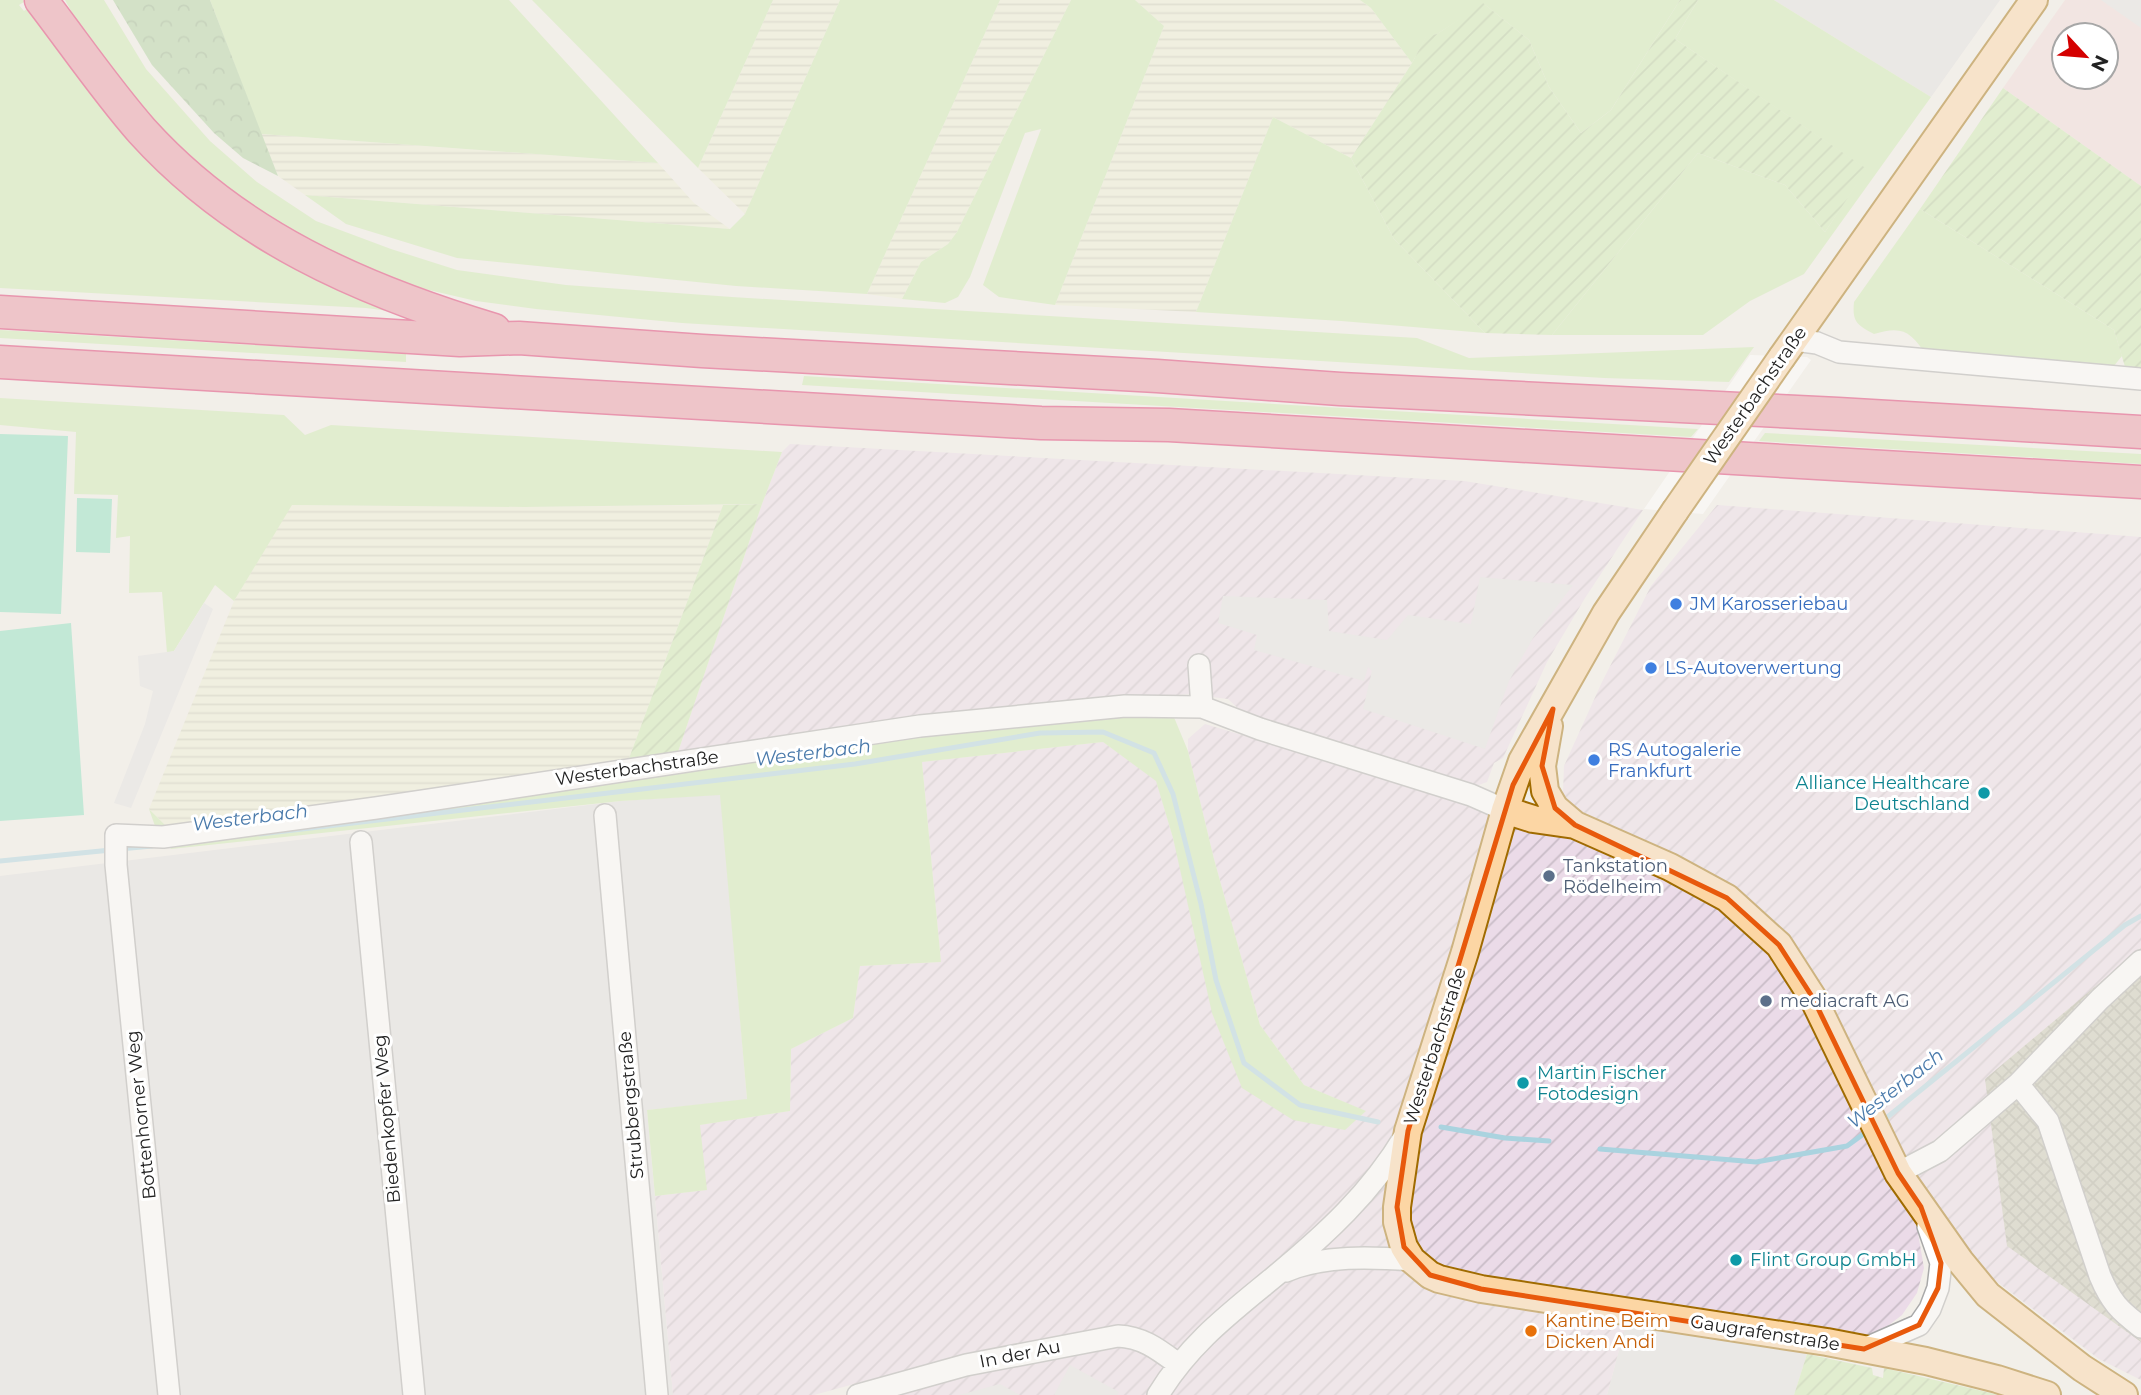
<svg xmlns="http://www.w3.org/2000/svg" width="2141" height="1395" viewBox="0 0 2141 1395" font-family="Montserrat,sans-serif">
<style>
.residential{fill:#e0dfdf}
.commercial{fill:#f2dad9;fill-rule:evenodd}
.industrial{fill:url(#industrial-furrows)}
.construction{fill:url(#construction-cross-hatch)}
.farmland{fill:url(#farmland-rules)}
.grass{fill:#cdebb0}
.forest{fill:url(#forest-crowns)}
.garden{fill:url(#garden-furrows)}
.pitch{fill:#88e0be}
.parking{fill:#e2e2e2}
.pier{fill:#fff}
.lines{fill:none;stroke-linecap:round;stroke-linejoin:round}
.stream{stroke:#aad3df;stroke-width:5}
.minor-casing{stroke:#a9a9a9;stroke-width:24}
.major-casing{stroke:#a06b00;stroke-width:30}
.highway-casing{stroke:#dc2a67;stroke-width:35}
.minor{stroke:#fff;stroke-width:21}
.major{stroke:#fcd6a4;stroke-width:26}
.highway{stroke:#e892a2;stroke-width:32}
.major-bridge-casing{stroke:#a06b00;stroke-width:30;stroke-linecap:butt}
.major-bridge{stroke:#fcd6a4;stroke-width:26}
.marked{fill:none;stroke:#e8590c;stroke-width:5;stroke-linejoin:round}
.shop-dot{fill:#3f7fe0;stroke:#fff;stroke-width:2.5}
.culture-dot{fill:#0f9aa8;stroke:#fff;stroke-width:2.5}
.service-dot{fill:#5c6f8a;stroke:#fff;stroke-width:2.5}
.food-dot{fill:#e8710a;stroke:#fff;stroke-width:2.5}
.labels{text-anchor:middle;stroke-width:6;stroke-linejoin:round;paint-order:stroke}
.street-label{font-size:18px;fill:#222;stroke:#fff}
.shop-label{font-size:18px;fill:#366cbe;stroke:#fff;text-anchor:start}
.culture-label{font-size:18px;fill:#0d838f;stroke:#fff;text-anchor:start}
.service-label{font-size:18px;fill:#4e5e75;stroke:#fff;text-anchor:start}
.food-label{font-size:18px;fill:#c56008;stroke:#fff;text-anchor:start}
.water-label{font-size:19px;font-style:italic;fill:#4a7aab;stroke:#fff}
</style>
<defs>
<pattern id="industrial-furrows" width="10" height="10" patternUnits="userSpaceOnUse" patternTransform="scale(1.75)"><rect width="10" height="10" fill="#ebdbe8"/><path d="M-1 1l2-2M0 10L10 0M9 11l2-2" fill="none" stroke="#c9bcc7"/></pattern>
<pattern id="construction-cross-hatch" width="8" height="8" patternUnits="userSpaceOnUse" patternTransform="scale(1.75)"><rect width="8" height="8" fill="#c7c7b4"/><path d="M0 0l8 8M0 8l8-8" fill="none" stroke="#abab9a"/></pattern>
<pattern id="farmland-rules" width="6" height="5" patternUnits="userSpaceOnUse" patternTransform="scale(1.75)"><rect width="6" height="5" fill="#eef0d5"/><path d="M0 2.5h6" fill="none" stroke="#ccceb7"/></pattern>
<pattern id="forest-crowns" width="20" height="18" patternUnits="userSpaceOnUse" patternTransform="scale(1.75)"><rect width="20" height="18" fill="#add19e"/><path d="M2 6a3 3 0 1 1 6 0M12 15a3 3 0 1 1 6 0" fill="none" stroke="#95b388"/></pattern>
<pattern id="garden-furrows" width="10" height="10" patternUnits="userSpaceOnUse" patternTransform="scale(1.75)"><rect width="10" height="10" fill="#cdebb0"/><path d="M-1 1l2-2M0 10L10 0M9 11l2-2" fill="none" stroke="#b0c997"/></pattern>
</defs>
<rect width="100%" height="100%" fill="#f2efe9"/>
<path class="residential" d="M1774,0H2000L1931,97Z
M721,794L747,1100L647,1110L673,1395H0V876L621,801Z
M1626,1324L1820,1334L1807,1354L1794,1395H1607Z"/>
<path class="commercial" d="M2065,0H2141V186L2003,88ZM2064,35H2106V77H2064Z"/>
<path class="industrial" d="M790,444L1464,481L1643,510L1585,598L1547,662L1503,758L1494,763L1487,782L1476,786L1244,714L1228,699L1188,694L1133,699L678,752L762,504L782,452Z
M1717,505L2141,537V1380L2099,1359L1988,1275L1907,1169L1924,1268L1917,1293L1902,1315L1885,1328L1867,1335L1626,1324L1607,1395H876L872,1379L814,1395H673L655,1196L706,1190L699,1125L790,1111L791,1049L853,1018L860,966L941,962L922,762L1103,742L1156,780L1173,838L1242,1087L1365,1111L1304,1085L1260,1025L1214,859L1188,751V739L1205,724L1469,803L1577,841L1582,814L1571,806L1563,793L1564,766L1602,682L1651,586Z"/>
<path class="construction" d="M2141,948V1342L2007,1246L1985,1079Z"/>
<path class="farmland" d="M773,0H840L745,214L698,168Z
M1000,0H1071L957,232L948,244L921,262L902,299L867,294Z
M1135,0H1360L1371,8L1412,63L1351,158L1273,117L1196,312L1055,305L1164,26Z
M261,134L658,163L694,203L730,229L305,195L278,176Z
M291,505L524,507L723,505L628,761L170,830L149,809L234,601Z"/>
<path class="grass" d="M0,0H23L24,2L19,5L24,11L29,7L250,240L308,276L396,312L366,308L0,288Z
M65,0H104L146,69L210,141L257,182L316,221L391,249L457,270L566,285L732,297L1417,338L1469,358L1754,347L1729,382L1604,378L682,323L536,309L476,301L416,287L382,277L339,259L226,192L143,113L84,34Z
M210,0H509L658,163L261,134Z
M532,0H773L698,168Z
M840,0H1000L867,294L736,286L457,258L346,224L305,195L730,229L745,214Z
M1071,0H1135L1164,26L1055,305L999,297L983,285L1041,129L1025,133L970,277L958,297L945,303L902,299L921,262L948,244L957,232Z
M1360,0H1680L1611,110L1581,133L1549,87L1529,40L1484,4L1437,34L1426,37L1412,63L1371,8Z
M1698,0H1774L1931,97L1804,274L1750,301L1703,335H1552L1698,153L1785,185L1825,232L1866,169L1675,39Z
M1273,117L1351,158L1394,239L1485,333L1341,321L1196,312Z
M1920,209L2114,330L2122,356L2109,372L1927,356C1911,332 1903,325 1874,334C1857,325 1852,322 1854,302Z
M0,330L406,354V362L0,338Z
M804,376L1698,429L1691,437L802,385Z
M0,398L284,415L305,435L331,425L782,452L762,504L524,507L292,505L234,601L215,585L174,651L167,653L162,592L129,593L130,536L116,538L118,495L74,494L76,432L0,425Z
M1765,433L2141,454V464L1759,441Z
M1171,710L1188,751L1214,859L1260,1025L1304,1085L1366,1111L1345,1130L1293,1120L1242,1088L1212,1013L1173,838L1156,781L1103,742L922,762L941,962L860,966L853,1018L791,1049L790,1111L700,1125L707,1190L655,1196L647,1110L747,1099L720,795L621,801L171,849L155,826L149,809L170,830L628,761Z"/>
<path class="forest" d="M113,0H210L278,176L243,158L214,133L152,65Z"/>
<path class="garden" d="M1680,0H1698L1675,39L1867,169L1825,232L1785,185L1698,153L1552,335L1485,333L1394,239L1351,158L1412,63L1426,36L1437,34L1483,3L1529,40L1549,87L1581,133L1611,110Z
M2003,88L2141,186V371L2126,370L2114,330L1920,209Z
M762,504L678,752L628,761L723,505Z
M1807,1354L1872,1368L1873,1375L1883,1378L1884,1368L1999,1395H1794Z"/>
<path class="pitch" d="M0,434L68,436L61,614L0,612Z
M77,498L112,499L110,553L76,552Z
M71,623L84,815L0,821V631Z"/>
<path class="parking" d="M2101,0H2141V28Z
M1480,577L1573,585L1533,638L1509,681L1485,749L1363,709L1372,671L1368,667L1364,681L1254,650L1257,635L1218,623L1223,596L1327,600L1329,631L1387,640L1408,615L1471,624Z
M204,603L213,609L131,808L114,803L145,724L153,691L140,686L138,656L174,651Z
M1070,1365L1119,1392L1117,1395H1054Z
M1000,1384L1020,1395H959Z"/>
<path class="pier" d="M1750,355L1807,357L1811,360L1703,514L1644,509Z"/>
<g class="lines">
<path class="stream" d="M260,834L855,764L1040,733L1103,732L1154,753L1173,794L1201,904L1216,980L1244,1063L1300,1105L1378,1122
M120,849L152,846
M0,861L111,850
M1880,1123L2125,925L2141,916
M1441,1127L1505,1138L1549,1141
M1600,1149L1756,1162L1847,1146L1869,1130"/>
<defs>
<path id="minor" d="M1795,340L1817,343L1839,352L2141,379
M1199,665L1202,707
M605,815L657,1395
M361,842L414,1395
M2141,961L2100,999L2018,1084L2048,1121L2100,1276C2111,1302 2119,1310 2141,1327
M1898,1173L1940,1151L2018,1084
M1286,1271C1324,1255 1371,1257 1412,1260
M1864,1349L1919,1325L1930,1309L1938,1288L1941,1263L1928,1226
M169,1395L116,865V835L163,837L376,808L920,726L1125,706L1202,707L1260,729L1471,795L1505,810
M858,1395L966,1365L1118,1336C1143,1337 1159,1350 1178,1364
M1158,1395C1189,1344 1229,1314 1274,1277C1325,1235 1371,1193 1405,1136"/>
<path id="major" d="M1782,357L2034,0
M1675,511L1606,613L1522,761L1505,810L1465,952L1408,1131L1397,1207V1222L1404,1247L1412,1260L1430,1275L1439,1279L1481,1289L1827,1342L1926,1361L1997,1379L2047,1395
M1549,726L1542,766L1545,791L1555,808L1575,825L1670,867L1727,898L1779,945L1813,998L1898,1173L1960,1261L1988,1295L2082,1368L2124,1395
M1505,810L1533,819L1575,825"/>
<path id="highway" d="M41,0C74,43 106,90 142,131C237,236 361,290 494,330
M0,312L460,340L519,338L702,351L1157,376L1340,389L1838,414L2141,432
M0,362L1041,423L1169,425L2141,482"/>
</defs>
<use href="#minor" class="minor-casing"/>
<use href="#major" class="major-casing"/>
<use href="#highway" class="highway-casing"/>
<use href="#minor" class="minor"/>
<use href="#major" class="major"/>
<use href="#highway" class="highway"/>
<defs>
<path id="major-bridge" d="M1675,511L1782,357"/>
</defs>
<use href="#major-bridge" class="major-bridge-casing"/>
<use href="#major-bridge" class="major-bridge"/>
</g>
<path d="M0 0H2141V1395H0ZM1553,709L1542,766L1555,808L1575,825L1727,898L1779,945L1813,998L1898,1173L1921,1207L1941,1263L1938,1288L1919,1325L1864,1349L1481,1289L1430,1275L1404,1247L1397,1207L1408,1131L1513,785Z" fill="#f2efe9" fill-opacity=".55" fill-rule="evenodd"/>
<path class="marked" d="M1553,709L1542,766L1555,808L1575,825L1727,898L1779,945L1813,998L1898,1173L1921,1207L1941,1263L1938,1288L1919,1325L1864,1349L1481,1289L1430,1275L1404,1247L1397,1207L1408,1131L1513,785Z"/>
<g class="shop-dot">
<circle cx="1676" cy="604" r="7"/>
<circle cx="1651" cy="668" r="7"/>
<circle cx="1594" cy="760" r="7"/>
</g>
<g class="culture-dot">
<circle cx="1984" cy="793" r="7"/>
<circle cx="1523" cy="1083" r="7"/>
<circle cx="1736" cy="1260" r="7"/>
</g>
<g class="service-dot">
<circle cx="1549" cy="876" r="7"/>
<circle cx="1766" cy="1001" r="7"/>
</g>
<circle class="food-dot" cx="1531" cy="1331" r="7"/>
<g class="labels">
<g class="street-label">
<text transform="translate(1755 396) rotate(-55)" y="6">Westerbachstraße</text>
<text transform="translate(637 768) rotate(-8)" y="6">Westerbachstraße</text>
<text transform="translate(1435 1046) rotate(-72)" y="6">Westerbachstraße</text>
<text transform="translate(631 1105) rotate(-95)" y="6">Strubbergstraße</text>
<text transform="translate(141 1115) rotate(-96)" y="6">Bottenhorner Weg</text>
<text transform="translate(387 1119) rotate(-95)" y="6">Biedenkopfer Weg</text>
<text transform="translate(1765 1333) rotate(9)" y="6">Gaugrafenstraße</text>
<text transform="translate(1020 1354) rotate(-11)" y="6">In der Au</text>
</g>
<g class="shop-label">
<text x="1690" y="610">JM Karosseriebau</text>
<text x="1665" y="674">LS-Autoverwertung</text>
<text x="1608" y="756">RS Autogalerie<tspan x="1608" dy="21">Frankfurt</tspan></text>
</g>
<g class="culture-label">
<text x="1970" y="789" text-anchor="end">Alliance Healthcare<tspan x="1970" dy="21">Deutschland</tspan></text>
<text x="1537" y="1079">Martin Fischer<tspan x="1537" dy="21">Fotodesign</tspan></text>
<text x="1750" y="1266">Flint Group GmbH</text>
</g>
<g class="service-label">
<text x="1563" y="872">Tankstation<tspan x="1563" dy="21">Rödelheim</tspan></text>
<text x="1780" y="1007">mediacraft AG</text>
</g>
<g class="food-label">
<text x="1545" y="1327">Kantine Beim<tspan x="1545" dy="21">Dicken Andi</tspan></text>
</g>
<g class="water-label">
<text transform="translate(813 752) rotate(-7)" y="7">Westerbach</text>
<text transform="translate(250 817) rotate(-7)" y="7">Westerbach</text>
<text transform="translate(1895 1088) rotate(-38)" y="7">Westerbach</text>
</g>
</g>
<g transform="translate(2085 56) rotate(116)"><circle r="33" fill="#ffffff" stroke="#a7a7a7" stroke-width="2"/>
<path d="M0-5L12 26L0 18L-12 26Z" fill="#d40000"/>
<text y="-10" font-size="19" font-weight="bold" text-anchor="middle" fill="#222222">N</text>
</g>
</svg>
